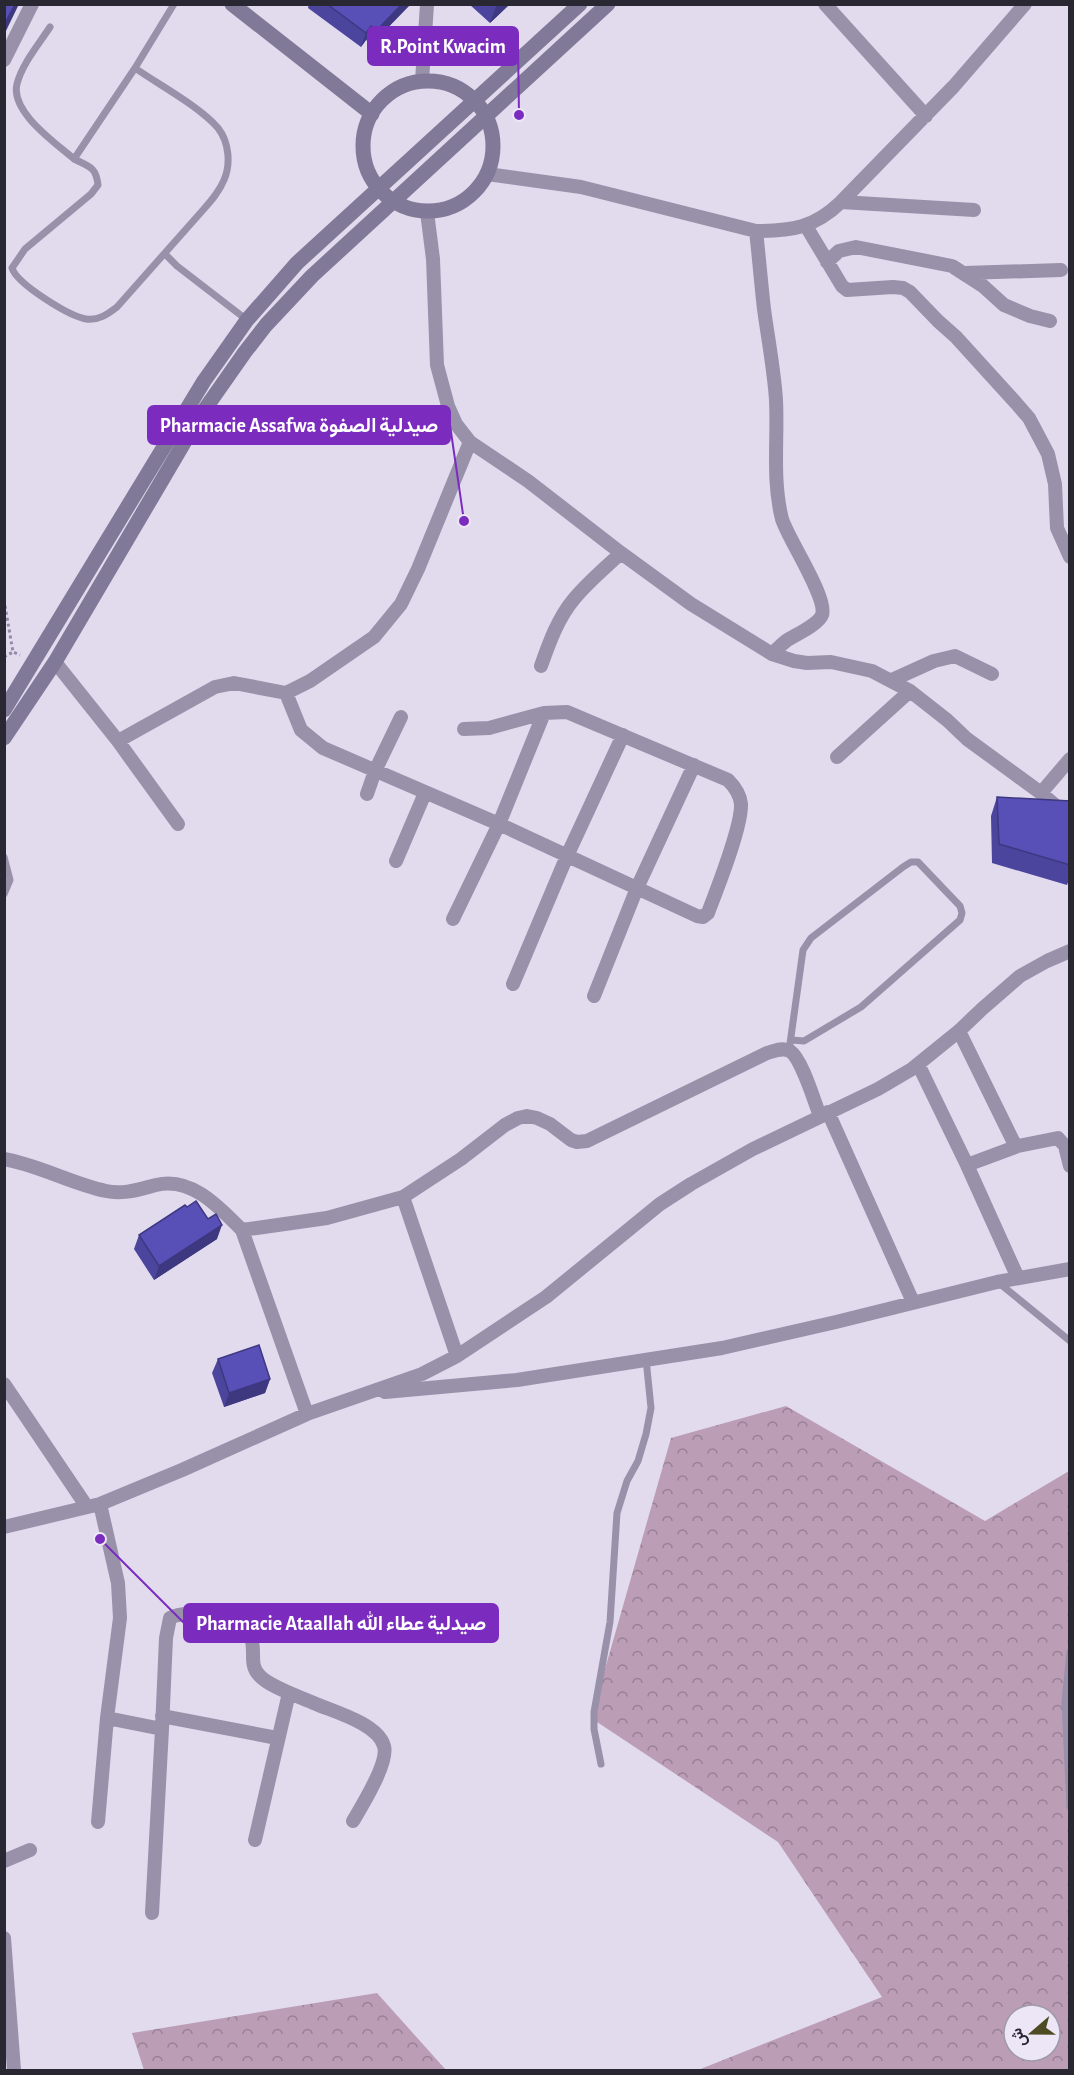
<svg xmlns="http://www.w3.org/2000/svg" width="1074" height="2075" viewBox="0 0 1074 2075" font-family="'Alegreya Sans',Vazirmatn,sans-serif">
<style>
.forest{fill:url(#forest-crowns);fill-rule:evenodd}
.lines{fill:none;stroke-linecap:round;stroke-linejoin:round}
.path{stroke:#928aa6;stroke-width:3;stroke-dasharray:3 3;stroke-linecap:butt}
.lane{stroke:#9991aa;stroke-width:7}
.street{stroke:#9991aa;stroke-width:14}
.secondary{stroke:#807a98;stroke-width:15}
.wall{fill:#4c459d}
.shaded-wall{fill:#3e3880}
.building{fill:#5850b7;stroke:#3e3880;stroke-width:1.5}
.leader{fill:none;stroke:#7b2cbf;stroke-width:2}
.callout-dot{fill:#7b2cbf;stroke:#ece6f6;stroke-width:2}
.callout{fill:#7b2cbf;stroke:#7b2cbf;stroke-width:2}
.callout-label{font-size:20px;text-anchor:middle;font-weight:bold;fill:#fff}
</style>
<defs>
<pattern id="forest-crowns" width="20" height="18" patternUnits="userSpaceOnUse" patternTransform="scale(1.5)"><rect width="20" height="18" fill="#bb9db6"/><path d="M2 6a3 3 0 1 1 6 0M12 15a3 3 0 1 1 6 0" fill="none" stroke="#988095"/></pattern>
</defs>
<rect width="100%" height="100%" fill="#e2dbee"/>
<path class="forest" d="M786,1406L985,1521L1069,1471V2070H683H698L882,1997L778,1842L591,1718L671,1438ZM1014,2015H1050V2051H1014Z
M377,1993L446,2070H144L132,2033Z"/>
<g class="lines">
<path class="path" d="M4,600L13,652L20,655
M4,657L13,652"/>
<path class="lane" d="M50,27C39,44 22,64 17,84C10,112 56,143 74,159L135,68L174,4
M74,159C90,167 96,167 98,185L91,194L25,249L12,268C17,284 69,316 86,319C98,321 108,314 117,307L203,210C211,201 219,192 224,180C231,164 229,142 218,128C199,106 159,85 135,68
M165,254L177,266L247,320
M4,857L10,880L4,894
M789,1051L803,950L811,938L903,867L911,862H918L960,906L962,913L960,920L861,1007L804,1041L791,1040
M999,1283L1070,1341
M1070,1652L1065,1702L1070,1807
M601,1764L594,1729V1712L610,1622L617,1513L627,1481L638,1461L646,1434L651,1408L646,1359"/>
<path class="street" d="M825,4L926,116
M4,60L32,4
M422,81L427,4
M487,174L581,187L756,231C792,231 814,228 841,202L954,86L1025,4
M841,202L974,210
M427,212L433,259L437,365L448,406L456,424L470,442L528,481L621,553L691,604L772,654L794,661L807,663L831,662L872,671L910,691L947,720L967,739L1041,793L1070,818
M806,226L842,286L847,290L893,287L903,288L910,292L938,321L956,337L1016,403L1029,418L1048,454L1055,484L1057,528L1070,557
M756,231C759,257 761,283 764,309C768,339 774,369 776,400C778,439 772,480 782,519C788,539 828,598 822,615C818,625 795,635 786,641C781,645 776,650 772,654
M827,262L839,251L856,247L952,266L983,286L1004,305L1030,316L1050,321
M965,273L1061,270
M55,662L118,741L215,687L234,683L286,693L310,681L374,637L401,604L418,569L470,442
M541,666C549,643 558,618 574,599C588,582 605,568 621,553
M892,680L934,661L955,656L992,674
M286,693L301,730L323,748L499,824L697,916L703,917L708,913C717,889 742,827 741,804C740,794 735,787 728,780L567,712L544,713L489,728L464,729
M118,741L178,824
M837,757L910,691
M1041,793L1070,759
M367,794L375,771L401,717
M396,861L425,793
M453,919L499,824L544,713
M513,984L567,856L623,735
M594,996L637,888L694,765
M959,1031L1014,1143L1018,1146L1058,1138L1065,1146L1070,1166
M918,1064L967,1165L1018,1278
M828,1112L913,1302
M4,1159C39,1165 72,1184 106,1191C123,1195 140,1189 156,1185C191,1176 219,1207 242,1230L307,1414
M967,1165L1018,1146
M403,1197L457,1356
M242,1230L327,1218L403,1197L461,1159L505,1125L518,1118L527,1116L537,1118L550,1124L571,1140L577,1142L587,1141L767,1053C774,1051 782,1047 790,1051C802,1059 814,1101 820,1116
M4,1384L87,1507
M385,1392L517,1380L722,1348L836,1322L997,1282L1070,1269
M100,1504L118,1583L120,1618L107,1718L162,1729L166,1638L170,1618C189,1608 240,1616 250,1636C257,1648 248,1664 259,1675C269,1687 301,1697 316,1704C335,1712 378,1724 384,1746C389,1762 362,1806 353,1821
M4,1527L100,1504L182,1470L307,1414L422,1374L457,1356L546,1297L660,1204L691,1184L753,1149L878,1089L912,1069L959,1031L982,1009L1020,976L1047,961L1070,951
M162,1716L277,1738
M98,1822L107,1718
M255,1840L289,1693
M4,1861L30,1850
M152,1913L162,1729
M4,1938L14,2070"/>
<path class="secondary" d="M232,4L372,114
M363 146a65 65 0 1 1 130 0a65 65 0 1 1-130 0Z
M4,710L204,381L247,320L297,263L580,4
M4,738L55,662L198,419L245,352L266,325L312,276L608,4"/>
</g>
<path class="wall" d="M309,4H410L372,44L366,40L361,47L308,8Z
M469,4H510L490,23Z
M997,797L1070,801V877L1067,885L992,863L991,816Z
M187,1207L217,1239L154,1280L134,1249L139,1235Z
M218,1359L270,1379L265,1393L224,1407L212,1373Z"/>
<path class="shaded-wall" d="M15,4H19L4,35V25Z
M402,4L410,5L372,44L377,30Z
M497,4H510L490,23Z
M371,26L366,40L361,47L366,33Z
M222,1225L217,1239L154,1280L159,1266Z
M270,1379L265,1393L224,1407L229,1393Z"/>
<path class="building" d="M4,4H15L4,25Z
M327,4H402L377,30L371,26L366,33Z
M997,797L1070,801V865L999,844Z
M196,1201L208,1219L216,1214L222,1225L159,1266L139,1235L185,1205L187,1207Z
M259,1345L270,1379L229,1393L218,1359Z"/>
<path class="leader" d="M519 115L518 46M464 521L450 425M100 1539L184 1623"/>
<g class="callout-dot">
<circle cx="519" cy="115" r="6"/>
<circle cx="464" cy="521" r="6"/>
<circle cx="100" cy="1539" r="6"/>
</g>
<g class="callout">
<rect x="368" y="27" width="150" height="38" rx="6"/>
<rect x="148" y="406" width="302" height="38" rx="6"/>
<rect x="184" y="1604" width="314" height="38" rx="6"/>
</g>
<g class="callout-label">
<text x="443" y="53">R.Point Kwacim</text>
<text x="299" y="432">Pharmacie Assafwa صيدلية الصفوة</text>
<text x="341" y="1630">Pharmacie Ataallah صيدلية عطاء الله</text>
</g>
<rect width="1074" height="2075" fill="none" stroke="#292732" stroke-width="12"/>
<g transform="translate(1032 2033) rotate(250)"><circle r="28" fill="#ece6f6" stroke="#9e9aa8" stroke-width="1.5"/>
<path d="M0-4.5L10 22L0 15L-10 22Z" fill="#4e4a22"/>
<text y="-9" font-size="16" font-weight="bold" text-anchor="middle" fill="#292732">ش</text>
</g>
</svg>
